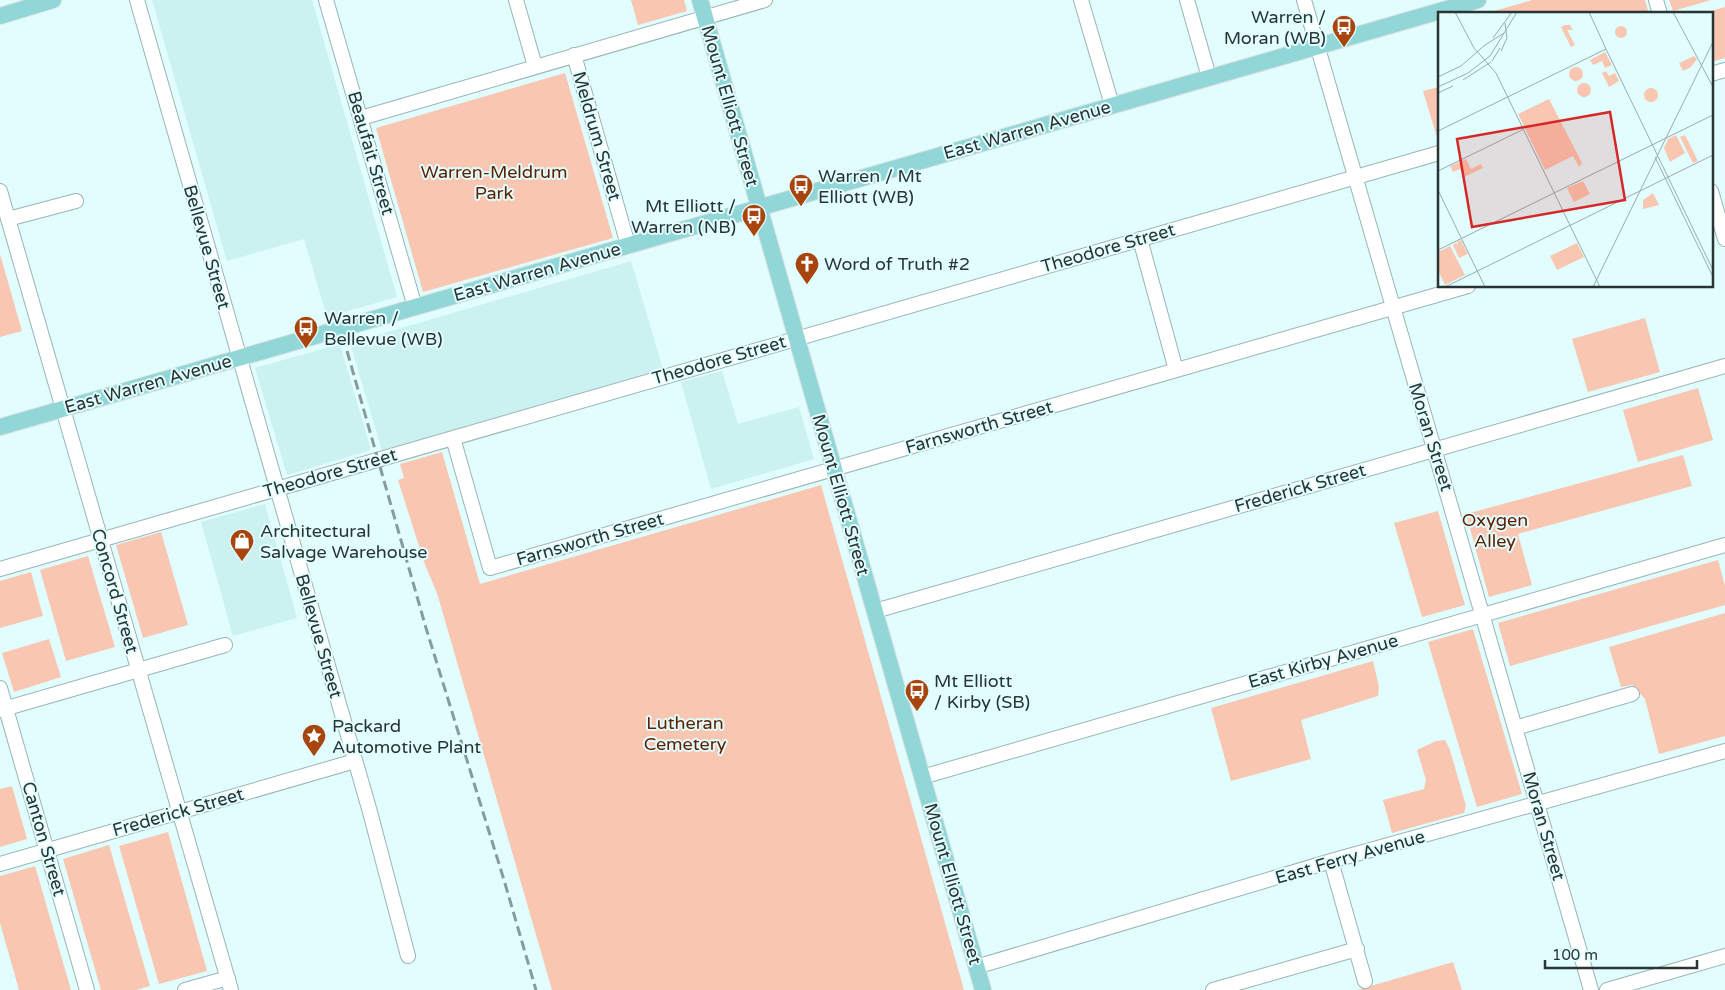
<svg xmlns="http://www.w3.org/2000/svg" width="1725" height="990" viewBox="0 0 1725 990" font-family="'Varela Round',sans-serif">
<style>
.built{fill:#ccf1f1}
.green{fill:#f9c6b1}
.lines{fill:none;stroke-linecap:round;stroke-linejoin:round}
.minor-casing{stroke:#9ab4b4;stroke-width:16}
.major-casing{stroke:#dddfdf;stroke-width:18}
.minor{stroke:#fff;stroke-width:14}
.major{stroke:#91d7d8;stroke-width:16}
.rail{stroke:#879b9b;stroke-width:3;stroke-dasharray:10 5;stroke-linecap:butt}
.labels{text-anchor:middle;stroke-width:4;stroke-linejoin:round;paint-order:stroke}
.poi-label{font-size:18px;fill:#293434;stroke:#e1fdfd;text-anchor:start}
.street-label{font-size:18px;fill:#293434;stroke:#e1fdfd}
.park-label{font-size:18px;fill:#5f2000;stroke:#e1fdfd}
.inset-road{fill:none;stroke:#97adad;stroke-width:1}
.view{fill:#d62828;fill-opacity:0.15;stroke:#d62828;stroke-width:2.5}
.inset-edge{fill:none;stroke:#293434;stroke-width:2.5}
</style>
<rect width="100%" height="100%" fill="#e1fdfd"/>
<path class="built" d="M152,0H312L397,297L327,317L304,239L227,261Z
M631,261L663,369L382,451L350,343Z
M340,344L371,450L287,475L255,368Z
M722,371L738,424L799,407L814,459L711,489L681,382Z
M265,504L297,618L233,636L201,522Z"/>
<path class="green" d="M631,0H684L687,11L638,25Z
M1532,0H1645L1649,14H1484Z
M1669,0H1711L1673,11Z
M1725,7V58L1711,62V14H1700Z
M565,73L613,238L423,292L376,128Z
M1439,87V141H1438L1423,91Z
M0,254L22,331L0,337Z
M1645,318L1660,372L1588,392L1572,339Z
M1698,388L1713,440L1638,462L1623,410Z
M442,452L480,584L821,485L964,990H552L437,593L424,562L398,480L404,478L400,464Z
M1683,455L1692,486L1518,534L1532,585L1489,597L1466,514Z
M1438,511L1465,605L1422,617L1394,523Z
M161,532L188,625L143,638L116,545Z
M88,556L115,647L66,661L40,570Z
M1718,560L1725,586V605L1510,666L1498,623Z
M31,572L43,616L0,628V581Z
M1725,613V736L1659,754L1645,699L1632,685L1621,687L1609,647Z
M1473,629L1522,794L1477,807L1428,642Z
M49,639L61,677L14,692L2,653Z
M1373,661L1379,687L1378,696L1301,720L1311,759L1231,781L1211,708Z
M1445,740L1450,750L1466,806L1464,813L1392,833L1383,800L1424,789L1426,780L1417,750L1436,741Z
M12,786L27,839L0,847V789Z
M168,832L207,971L159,984L119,846Z
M109,845L150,986L136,990H101L63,859Z
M35,866L71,990H19L0,923V876Z
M1453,962L1462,990H1357Z"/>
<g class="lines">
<defs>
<path id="minor" d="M137,0L370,812L408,956
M326,0L415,307
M516,0L535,66
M1081,0L1112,105
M1187,0L1209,77
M1304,0L1591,990
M1656,0L1660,14
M574,55L628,245
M1711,74L1725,70
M361,118L765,0
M0,191L231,990
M1711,191L1725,239
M8,219L76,201
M1140,239L1176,370
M453,438L490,568L1468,286
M0,569L1439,153
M875,611L1725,366
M0,688L87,990
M0,710L225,645
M1515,728L1632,694
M922,777L1725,545
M1331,861L1365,981
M0,864L355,761
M976,967L1331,861L1725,751
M185,990L228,978
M1213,990L1357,949
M1607,990L1725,956"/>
<path id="major" d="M700,0L983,990
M0,16L53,0
M0,427L1478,0"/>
</defs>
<use href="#minor" class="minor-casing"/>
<use href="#major" class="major-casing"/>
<use href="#minor" class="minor"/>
<use href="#major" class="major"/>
<path class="rail" d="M347,351L426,628L504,880L536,990"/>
</g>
<defs>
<symbol id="bus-pin" viewBox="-11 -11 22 30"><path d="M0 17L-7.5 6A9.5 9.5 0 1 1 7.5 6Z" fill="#a8450e" stroke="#e1fdfd"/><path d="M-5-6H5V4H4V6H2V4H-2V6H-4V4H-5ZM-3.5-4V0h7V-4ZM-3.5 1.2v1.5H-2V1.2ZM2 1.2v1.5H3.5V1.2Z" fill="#fff"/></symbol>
<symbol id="church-pin" viewBox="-11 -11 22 30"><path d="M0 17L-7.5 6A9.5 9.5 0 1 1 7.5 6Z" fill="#a8450e" stroke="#e1fdfd"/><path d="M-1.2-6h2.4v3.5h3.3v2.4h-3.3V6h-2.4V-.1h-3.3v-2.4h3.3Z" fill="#fff"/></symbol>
<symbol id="shop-pin" viewBox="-11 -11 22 30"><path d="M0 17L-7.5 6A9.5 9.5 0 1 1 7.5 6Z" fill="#a8450e" stroke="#e1fdfd"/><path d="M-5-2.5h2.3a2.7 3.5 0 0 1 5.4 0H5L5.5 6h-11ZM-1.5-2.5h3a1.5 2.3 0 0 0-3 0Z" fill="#fff"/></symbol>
<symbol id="sight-pin" viewBox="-11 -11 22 30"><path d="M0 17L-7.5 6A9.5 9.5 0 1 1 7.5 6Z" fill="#a8450e" stroke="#e1fdfd"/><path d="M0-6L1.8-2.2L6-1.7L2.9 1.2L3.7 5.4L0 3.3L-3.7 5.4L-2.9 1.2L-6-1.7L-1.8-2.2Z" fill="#fff"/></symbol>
</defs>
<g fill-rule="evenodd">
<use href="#bus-pin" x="1330" y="13" width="28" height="38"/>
<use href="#bus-pin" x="787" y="172" width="28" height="38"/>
<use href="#bus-pin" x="740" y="202" width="28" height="38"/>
<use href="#church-pin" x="793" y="250" width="28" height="38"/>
<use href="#bus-pin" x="292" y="314" width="28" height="38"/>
<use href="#shop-pin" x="228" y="527" width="28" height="38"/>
<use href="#bus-pin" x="903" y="677" width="28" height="38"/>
<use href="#sight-pin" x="300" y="722" width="28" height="38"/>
</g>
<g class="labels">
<g class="poi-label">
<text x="1326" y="23" text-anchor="end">Warren /<tspan x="1326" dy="21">Moran (WB)</tspan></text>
<text x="818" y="182">Warren / Mt<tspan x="818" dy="21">Elliott (WB)</tspan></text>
<text x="736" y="212" text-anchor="end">Mt Elliott /<tspan x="736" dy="21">Warren (NB)</tspan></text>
<text x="824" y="270">Word of Truth #2</text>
<text x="324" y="324">Warren /<tspan x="324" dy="21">Bellevue (WB)</tspan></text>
<text x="260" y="537">Architectural<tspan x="260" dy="21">Salvage Warehouse</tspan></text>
<text x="934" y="687">Mt Elliott<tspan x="934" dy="21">/ Kirby (SB)</tspan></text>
<text x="332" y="732">Packard<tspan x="332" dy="21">Automotive Plant</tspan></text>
</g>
<g class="street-label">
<text transform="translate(730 106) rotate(74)" y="6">Mount Elliott Street</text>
<text transform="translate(1027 130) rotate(-16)" y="6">East Warren Avenue</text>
<text transform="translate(597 136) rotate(74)" y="6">Meldrum Street</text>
<text transform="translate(371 153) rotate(74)" y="6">Beaufait Street</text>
<text transform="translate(207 247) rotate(74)" y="6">Bellevue Street</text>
<text transform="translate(1108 248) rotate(-16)" y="6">Theodore Street</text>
<text transform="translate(537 272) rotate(-16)" y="6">East Warren Avenue</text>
<text transform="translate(719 360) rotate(-16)" y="6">Theodore Street</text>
<text transform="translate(148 384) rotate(-16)" y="6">East Warren Avenue</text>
<text transform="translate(979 427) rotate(-16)" y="6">Farnsworth Street</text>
<text transform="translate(1431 437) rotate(73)" y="6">Moran Street</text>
<text transform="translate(330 473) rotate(-16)" y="6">Theodore Street</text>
<text transform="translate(1300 488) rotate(-16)" y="6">Frederick Street</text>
<text transform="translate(841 495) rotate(74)" y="6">Mount Elliott Street</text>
<text transform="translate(590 539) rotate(-16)" y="6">Farnsworth Street</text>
<text transform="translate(115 591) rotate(74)" y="6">Concord Street</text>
<text transform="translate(319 636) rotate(74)" y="6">Bellevue Street</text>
<text transform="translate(1323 661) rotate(-16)" y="6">East Kirby Avenue</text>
<text transform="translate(178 812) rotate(-16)" y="6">Frederick Street</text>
<text transform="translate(1544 826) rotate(74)" y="6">Moran Street</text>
<text transform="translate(44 839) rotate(74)" y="6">Canton Street</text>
<text transform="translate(1350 857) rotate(-16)" y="6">East Ferry Avenue</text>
<text transform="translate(953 884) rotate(74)" y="6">Mount Elliott Street</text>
</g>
<g class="park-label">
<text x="494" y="178">Warren-Meldrum<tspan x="494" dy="21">Park</tspan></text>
<text x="1495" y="526">Oxygen<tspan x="1495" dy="21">Alley</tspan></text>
<text x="685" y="729">Lutheran<tspan x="685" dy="21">Cemetery</tspan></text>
</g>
</g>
<g transform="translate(1438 12)">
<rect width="275" height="275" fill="#e1fdfd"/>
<path d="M127,13H132L135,18H129L137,33L133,35L123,15ZM177 20a6 6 0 1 1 12 0a6 6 0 1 1-12 0ZM167,40L174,53L167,56L164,49L155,53L152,48ZM256,44L259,47L253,55L245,59L241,51ZM131 62a7 7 0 1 1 14 0a7 7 0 1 1-14 0ZM168,59L171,64L177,61L181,69L171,75L164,61ZM139 78a7 7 0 1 1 14 0a7 7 0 1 1-14 0ZM206 83a7 7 0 1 1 14 0a7 7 0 1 1-14 0ZM111,87L144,151L141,155L135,144L107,158L80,102ZM238,123L247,141L232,150L226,136L230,127ZM247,123L260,149L255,151L242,125ZM28,147L33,157L43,152L45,156L26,165L22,157L15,160L12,154ZM145,169L152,182L136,190L129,176ZM215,181L221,193L205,197V188ZM23,228L30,242L21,246L15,233L18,231L20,234L19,230ZM139,231L146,245L119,258L112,244ZM12,234L27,263L7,273L0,258V240Z" fill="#f9c6b1"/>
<path class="inset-road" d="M17,0L36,36L58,61L162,275M151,0L168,37M235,0L275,75M55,26L74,0M47,33L66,21M63,39L69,26L67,11M54,49L62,36M0,65L23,54L47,33M25,68L53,50M0,75L30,61L52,44L79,0M0,81L15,74M0,119L168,37L275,258M217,145L275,265M0,159L86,117M0,178L47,275M0,238L275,103M7,275L275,143M155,275L275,30"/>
<path class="view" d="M172,100L187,188L34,215L19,127Z"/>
<rect width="275" height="275" class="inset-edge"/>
</g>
<path d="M1545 960v8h152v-8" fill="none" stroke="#293434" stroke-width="2.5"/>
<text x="1552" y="960" font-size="15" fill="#293434" stroke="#e1fdfd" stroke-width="4" paint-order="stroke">100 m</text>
</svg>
